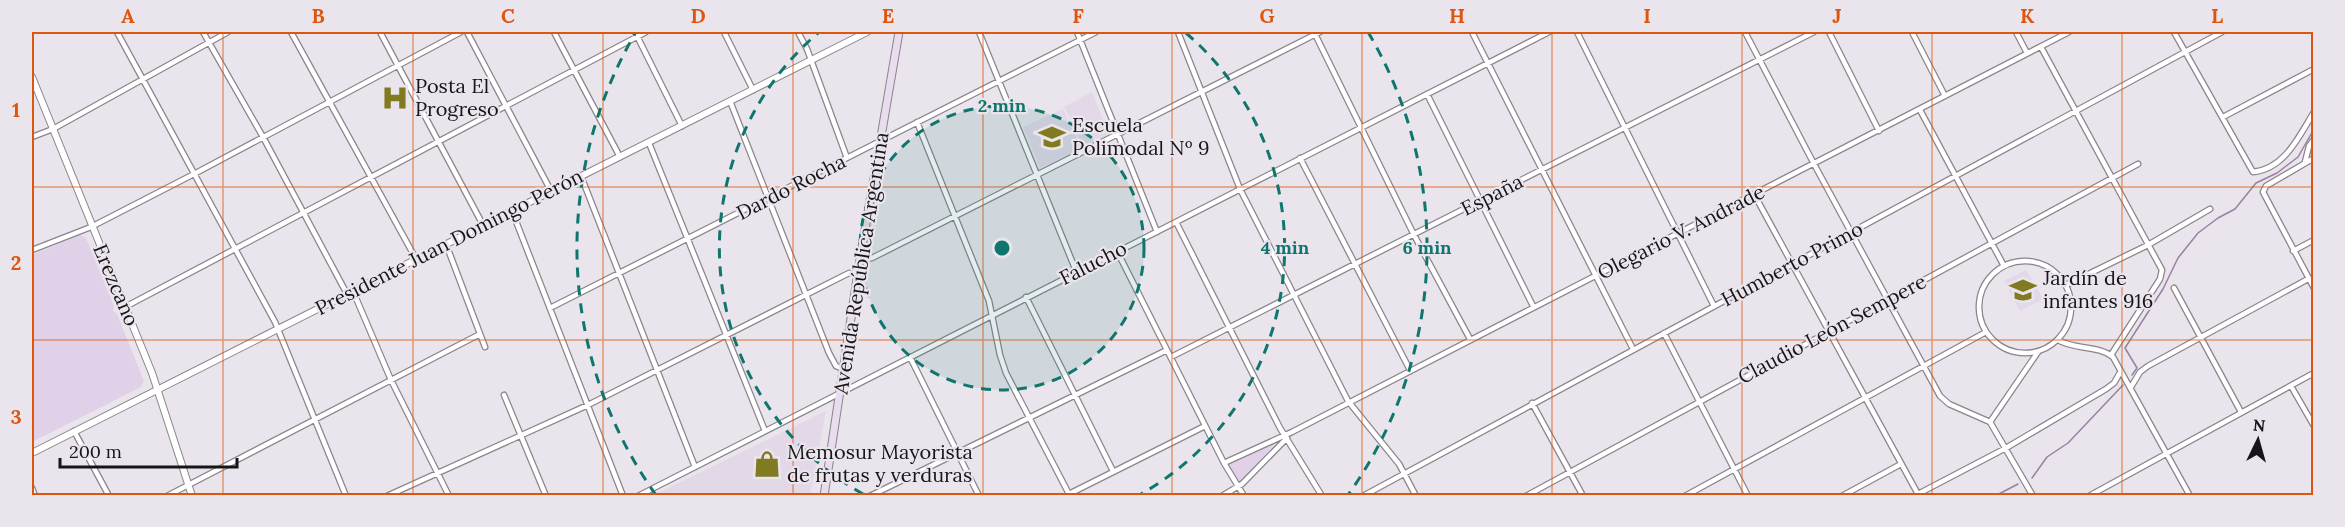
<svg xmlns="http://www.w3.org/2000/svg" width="2345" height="527" viewBox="0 0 2345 527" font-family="Lora,serif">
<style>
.built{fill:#e2d8e7}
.green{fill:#e1d1e8}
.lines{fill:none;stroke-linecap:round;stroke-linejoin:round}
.stream{stroke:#9881a1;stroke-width:1.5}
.minor-casing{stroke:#8a858c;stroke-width:7}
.tertiary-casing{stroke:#8a858c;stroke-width:8}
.secondary-casing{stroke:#8a858c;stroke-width:9}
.minor{stroke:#fff;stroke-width:4.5}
.tertiary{stroke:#fff;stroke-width:6}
.secondary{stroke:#e9dcef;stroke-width:7}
.grid{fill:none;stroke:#de560d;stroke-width:1.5;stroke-opacity:0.55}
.ring{fill:none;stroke:#0f766e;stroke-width:3;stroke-dasharray:10 8}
.labels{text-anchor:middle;stroke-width:4.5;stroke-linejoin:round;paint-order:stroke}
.poi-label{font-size:20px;fill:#171518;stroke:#eae4ec;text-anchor:start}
.street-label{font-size:20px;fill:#171518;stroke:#eae4ec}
.centre{fill:#0f766e;stroke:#eae4ec;stroke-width:3}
.ring-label{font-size:18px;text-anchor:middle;font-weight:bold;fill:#0f766e;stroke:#eae4ec;stroke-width:4.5;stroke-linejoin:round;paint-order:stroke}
.neatline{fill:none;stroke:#de560d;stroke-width:2}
.grid-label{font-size:20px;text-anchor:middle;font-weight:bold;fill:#de560d}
</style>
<rect width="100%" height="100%" fill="#eae4ec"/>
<path class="built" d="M1092,92L1108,131L1106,136L1083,146L1064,107Z
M1063,109L1081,148L1040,168L1023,127Z
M2026,270L2043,299L2020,311L2004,281Z
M826,411L810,495H654Z"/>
<path class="green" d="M80,235L86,238L114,306L113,311L117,314L144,381L141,387L32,442V255Z
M1276,442L1241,482H1237L1228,465Z"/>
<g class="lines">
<path class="stream" d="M2132,375L2137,368L2125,348L2163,289L2178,258L2198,233L2218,218L2235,209L2256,183L2277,173L2298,157L2314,129
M2032,478L2047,457L2068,443L2123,385
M1995,496L2018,484"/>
<defs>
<path id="minor" d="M117,32L275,322L346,496
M203,32L263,137L347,294
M291,32L416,259
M380,32L483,225
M467,32L551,191
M554,32L620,157
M635,32L682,126
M724,32L753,90
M798,32L807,49L847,158
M979,32L1076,271
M1077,32L1157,232
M1178,32L1240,189L1348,401L1399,464L1416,496
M1472,32L1633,349
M1577,32L1714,306
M1745,32L1814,164L1940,396L1949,404L1990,422L2033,496
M1829,32L1879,131
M1912,32L1945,96
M2016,32L2027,53
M2174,32L2253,172C2285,169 2299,136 2314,112
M1315,34L1414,235L1470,339
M2041,47L2162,270L2160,279L2111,355
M1427,94L1533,306
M730,101L829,353L836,366L843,369
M1920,110L2004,266
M2223,117L2314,69
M917,122L989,301L1000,355L1006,373L1070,496
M32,137L53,129L228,32
M649,143L765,431
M1300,158L1410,370
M2314,158L2266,186L2263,192L2314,288
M2305,162L2309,146L2314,139
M581,176L695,467
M1754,194L1919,496
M512,211L623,496
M1176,222L1280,428L1322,496
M446,244L485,347
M32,250L91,227L194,174L461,32
M1117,251L1224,463L1244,496
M2293,251L2314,240
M860,259L872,258L1320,32
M1979 307a46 46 0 1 1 92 0a46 46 0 1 1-92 0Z
M2066,285L2148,245L2210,209
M2174,288L2241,412
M353,291L391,380L449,496
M1026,297L1113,471
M125,307L646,32
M550,308L1096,32
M1664,333L1748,496
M2058,340C2075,350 2098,345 2113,357L2190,496
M910,357L979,496
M1171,357L1814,32
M2291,386L2314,426
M2131,387L2140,372L2148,366L2308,279
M504,395L546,496
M1532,403L1583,496
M1990,422L2038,352
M74,431L109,496
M1224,463L1292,432L2069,32
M32,488L35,496
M1069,494L1205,426
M1918,494L2006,448L2106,389L2114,383L2121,371
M167,496L480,334
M387,496L588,405L849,273H858
M638,496L1549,32
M870,496L1167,350
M1222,496L1242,484L1287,438
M1363,496C1649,341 1936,187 2222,32
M1526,496L2138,164
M1685,496L1986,332
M1842,496L1901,464
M2089,496L2314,373"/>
<path id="tertiary" d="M32,77L152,373L192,496
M32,453L867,32"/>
<path id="secondary" d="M824,496L860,259L899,32"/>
</defs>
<use href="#minor" class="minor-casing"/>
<use href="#tertiary" class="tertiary-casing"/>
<use href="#secondary" class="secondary-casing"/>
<use href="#minor" class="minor"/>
<use href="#tertiary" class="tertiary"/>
<use href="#secondary" class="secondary"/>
</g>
<path class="grid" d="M223,32V496M413,32V496M603,32V496M793,32V496M983,32V496M1172,32V496M1362,32V496M1552,32V496M1742,32V496M1932,32V496M2122,32V496M32,187H2314M32,340H2314"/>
<circle cx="1002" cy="248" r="142" fill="#0f766e" fill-opacity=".12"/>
<g class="ring">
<circle cx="1002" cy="248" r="142"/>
<path d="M863 494A283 283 0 0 1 818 33M1186 33A283 283 0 0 1 1141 494"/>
<path d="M656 495A425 425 0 0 1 636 32M1368 32A425 425 0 0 1 1348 495"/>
</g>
<defs>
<symbol id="hospital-bare" viewBox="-9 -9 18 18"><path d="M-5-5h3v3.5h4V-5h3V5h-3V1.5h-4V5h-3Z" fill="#807a20" stroke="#eae4ec" stroke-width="2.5" paint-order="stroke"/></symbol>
<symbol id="school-bare" viewBox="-9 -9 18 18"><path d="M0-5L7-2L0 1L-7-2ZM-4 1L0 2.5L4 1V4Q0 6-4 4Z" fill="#807a20" stroke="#eae4ec" stroke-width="2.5" paint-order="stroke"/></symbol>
<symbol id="shop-bare" viewBox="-9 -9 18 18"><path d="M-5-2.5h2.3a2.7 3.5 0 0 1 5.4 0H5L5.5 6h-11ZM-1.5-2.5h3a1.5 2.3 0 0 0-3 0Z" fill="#807a20" stroke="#eae4ec" stroke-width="2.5" paint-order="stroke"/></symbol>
</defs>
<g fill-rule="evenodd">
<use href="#hospital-bare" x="376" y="79" width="38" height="38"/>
<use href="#school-bare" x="1033" y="118" width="38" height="38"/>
<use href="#school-bare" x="2004" y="271" width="38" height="38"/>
<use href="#shop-bare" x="748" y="445" width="38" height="38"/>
</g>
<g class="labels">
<g class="poi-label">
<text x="415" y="93">Posta El<tspan x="415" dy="23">Progreso</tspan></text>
<text x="1072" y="132">Escuela<tspan x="1072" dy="23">Polimodal Nº 9</tspan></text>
<text x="2043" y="285">Jardín de<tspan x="2043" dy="23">infantes 916</tspan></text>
<text x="787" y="459">Memosur Mayorista<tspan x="787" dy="23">de frutas y verduras</tspan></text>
</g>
<g class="street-label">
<text transform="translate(791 187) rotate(-27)" y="7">Dardo Rocha</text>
<text transform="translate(1492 195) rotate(-27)" y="7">España</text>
<text transform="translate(1681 232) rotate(-27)" y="7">Olegario V. Andrade</text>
<text transform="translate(449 242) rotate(-27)" y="7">Presidente Juan Domingo Perón</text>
<text transform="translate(861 263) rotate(-81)" y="7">Avenida República Argentina</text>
<text transform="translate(1093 263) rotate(-27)" y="7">Falucho</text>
<text transform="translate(1792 264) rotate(-28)" y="7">Humberto Primo</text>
<text transform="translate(116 285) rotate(67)" y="7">Erezcano</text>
<text transform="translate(1832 329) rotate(-28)" y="7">Claudio León Sempere</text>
</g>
</g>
<circle cx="1002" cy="248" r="9" class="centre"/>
<g class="ring-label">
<text x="1002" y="112">2 min</text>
<text x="1285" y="254">4 min</text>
<text x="1427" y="254">6 min</text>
</g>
<rect width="2345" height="527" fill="none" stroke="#eae4ec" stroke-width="66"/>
<g transform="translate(2258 440) rotate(5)" stroke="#eae4ec" stroke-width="4.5" paint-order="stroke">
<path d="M0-4.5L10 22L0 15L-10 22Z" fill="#171518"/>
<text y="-9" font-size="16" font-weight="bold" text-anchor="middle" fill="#171518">N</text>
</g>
<path d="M60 458v9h177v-9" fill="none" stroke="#171518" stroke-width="3"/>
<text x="69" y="458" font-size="18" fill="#171518" stroke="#eae4ec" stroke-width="4.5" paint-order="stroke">200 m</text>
<rect x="33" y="33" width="2279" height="461" class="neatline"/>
<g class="grid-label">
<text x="128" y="23">A</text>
<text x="318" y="23">B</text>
<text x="508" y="23">C</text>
<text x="698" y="23">D</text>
<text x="888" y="23">E</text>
<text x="1078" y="23">F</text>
<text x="1267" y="23">G</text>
<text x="1457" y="23">H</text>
<text x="1647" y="23">I</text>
<text x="1837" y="23">J</text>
<text x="2027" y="23">K</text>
<text x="2217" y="23">L</text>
<text x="16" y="117">1</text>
<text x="16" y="270">2</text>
<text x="16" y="424">3</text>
</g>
</svg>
